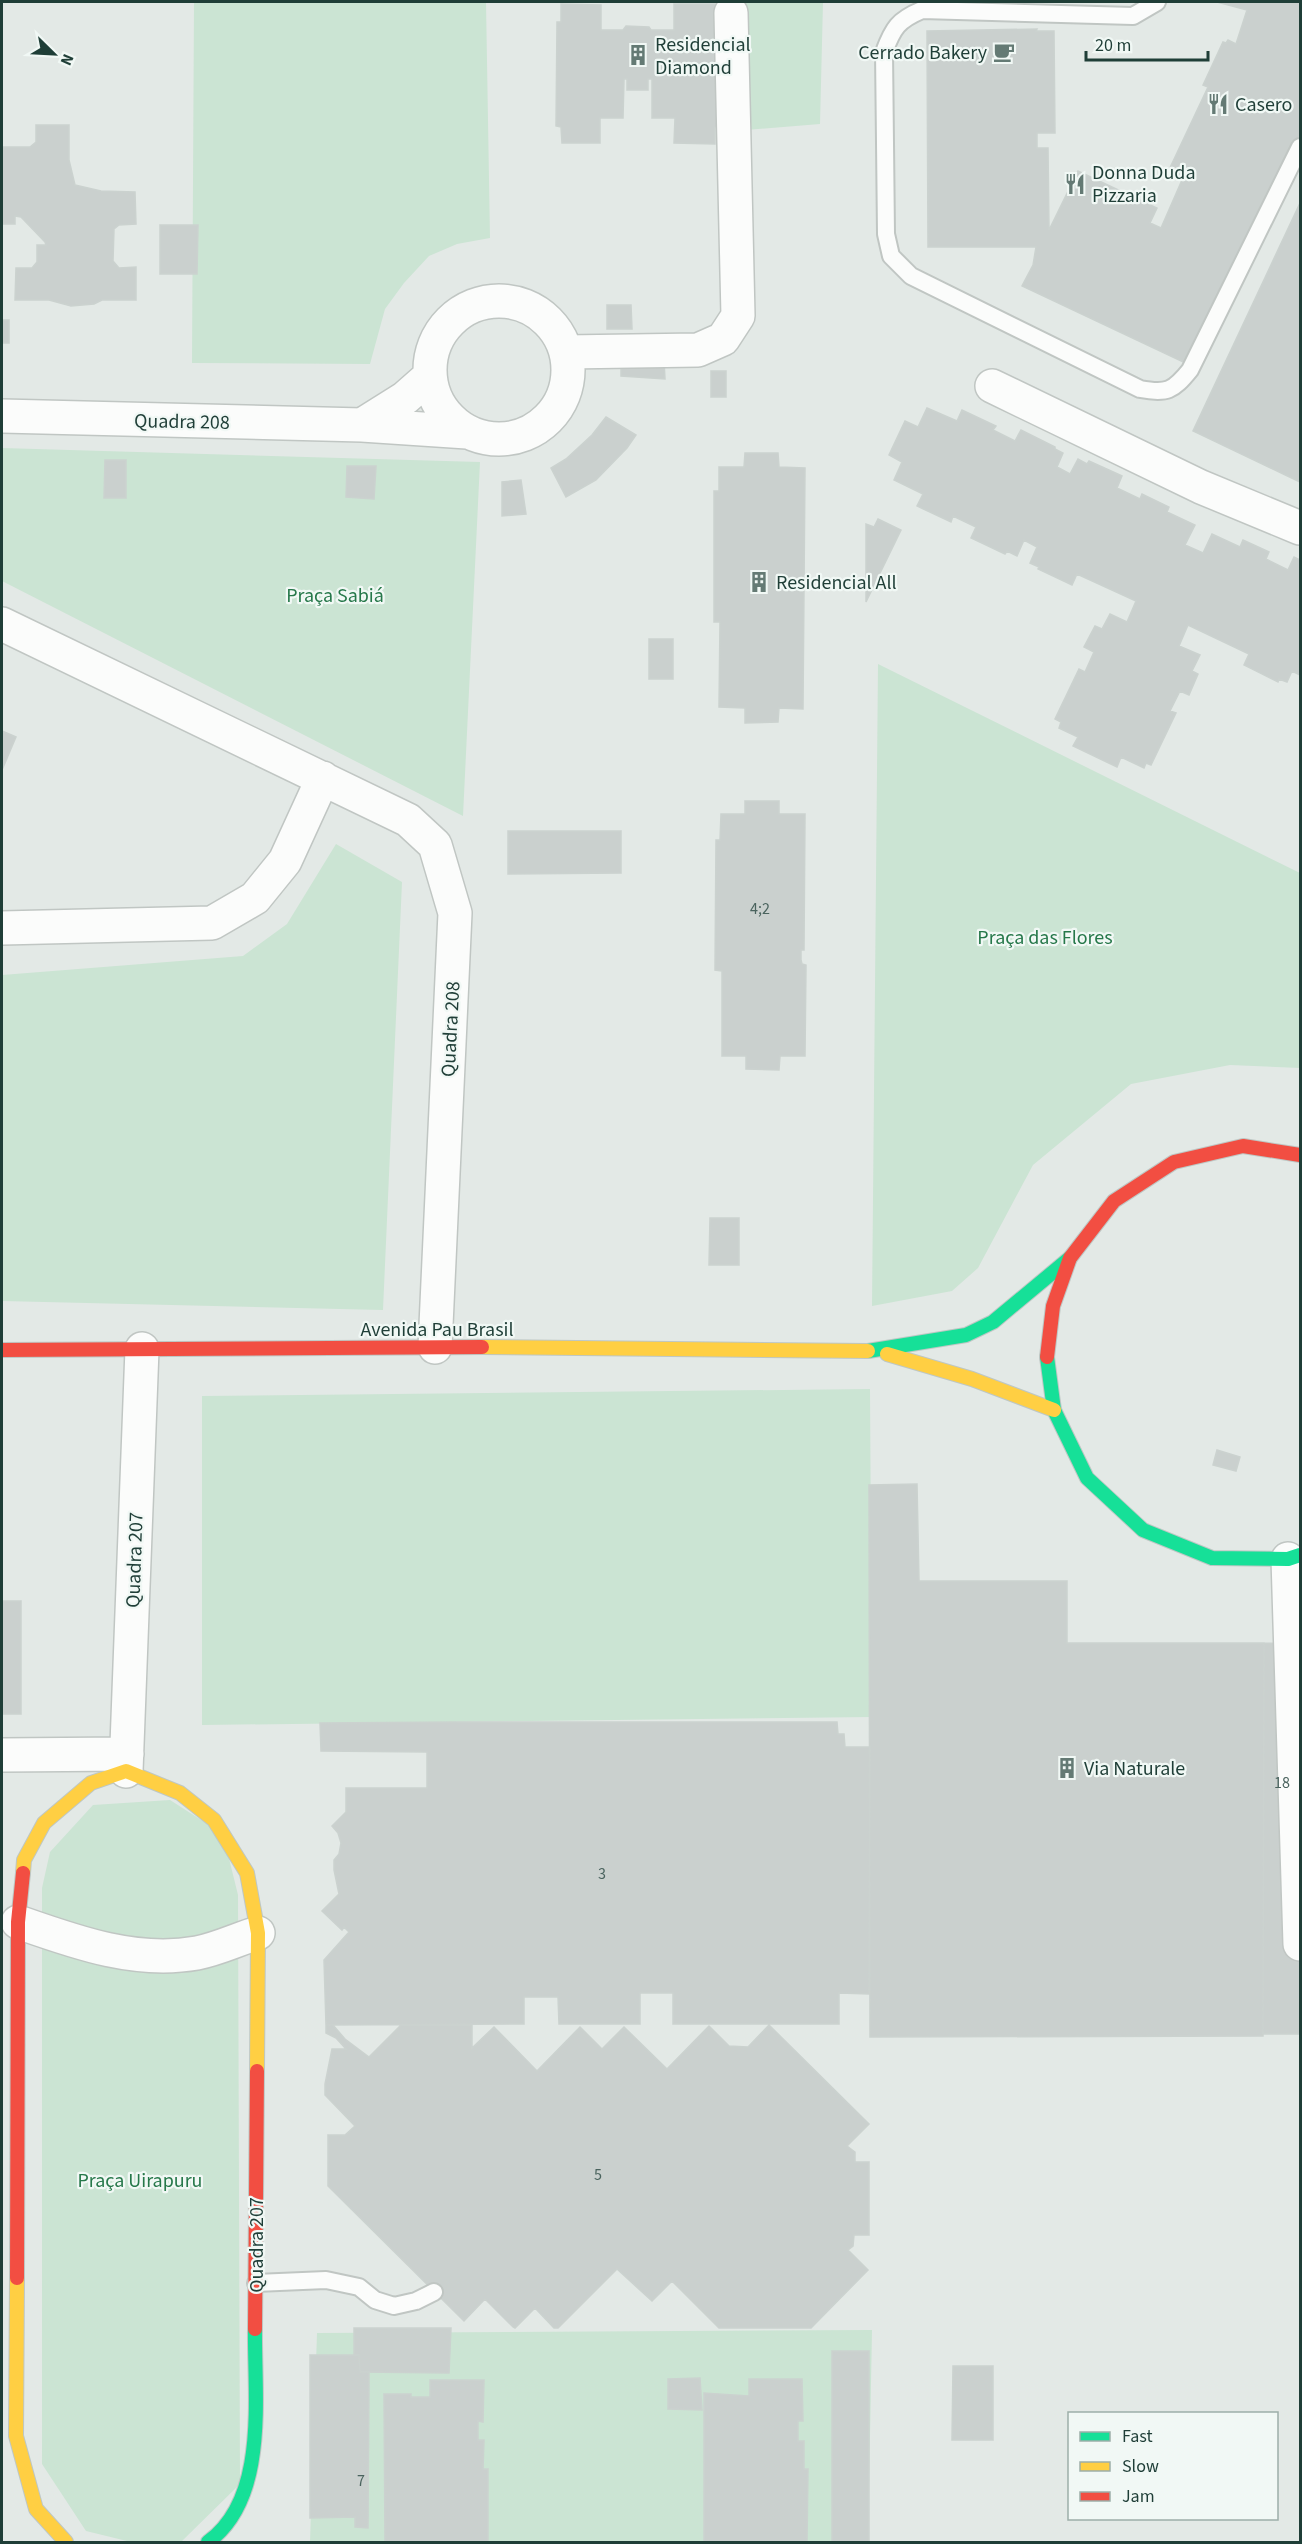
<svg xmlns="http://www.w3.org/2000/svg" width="1302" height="2544" viewBox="0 0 1302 2544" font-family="'Source Sans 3',sans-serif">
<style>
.green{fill:#cbe4d3}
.building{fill:#cad0ce;stroke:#cbd2cf;stroke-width:1.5}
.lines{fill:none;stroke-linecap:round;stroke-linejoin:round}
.lane-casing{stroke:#c0c6c3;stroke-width:20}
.street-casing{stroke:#c0c6c3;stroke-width:36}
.fast-casing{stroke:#bec7c4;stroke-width:16}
.slow-casing{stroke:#bec7c4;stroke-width:16}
.jam-casing{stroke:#bec7c4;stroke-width:16}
.lane{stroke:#fbfcfb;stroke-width:16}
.street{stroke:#fbfcfb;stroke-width:33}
.fast{stroke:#16e098;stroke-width:14}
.slow{stroke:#ffcf43;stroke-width:14}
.jam{stroke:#f24e42;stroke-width:14}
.labels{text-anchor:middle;stroke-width:4.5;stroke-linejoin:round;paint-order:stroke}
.number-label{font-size:16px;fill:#4a635e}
.poi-label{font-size:20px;fill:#1f3e37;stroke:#f1f8f5;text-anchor:start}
.street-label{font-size:20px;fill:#1f3e37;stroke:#f1f8f5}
.park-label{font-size:20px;fill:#26784a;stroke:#f1f8f5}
</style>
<rect width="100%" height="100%" fill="#e3e9e6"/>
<path class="green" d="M194,2H486L490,238L457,244L429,256L404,283L385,309L370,364L192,363Z
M746,2H823L820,124L746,130Z
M2,448L480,462L463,816L2,581Z
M878,664L1300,873V1068L1230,1065L1131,1084L1033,1165L978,1268L952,1291L872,1306Z
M336,844L402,882L383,1310L2,1301V975L243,956L287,924Z
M870,1389L872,1717L202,1725V1396Z
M170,1800L223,1834L238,1895L240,2484L182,2541L131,2542L86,2531L42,2464V1888L50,1852L93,1805Z
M872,2330L868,2542H310L317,2333Z"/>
<path class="building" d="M1217,2H1300V147L1196,368L1022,286L1033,265L1036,247H928L927,31L1037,29L1036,31H1054L1055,133H1037V148H1048L1049,230L1078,171L1157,208L1150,223L1161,228L1182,180L1167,174L1208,87L1203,85L1223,42L1226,43L1228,40L1236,44L1247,10Z
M561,4L601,5V30H623L626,26L649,27L651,30H674V4H715L714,22L720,21V126L715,127V144L674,143L675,118H652V79H648V90H627V79H624L623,118H600V143H562L561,127L556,126L557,22H561Z
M36,125H69V160L75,185L101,191L135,192L136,224L119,225L114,229L113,261L119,268L136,267V300H102L94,304L71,306L49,300H15L16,268H32L37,262V245H46L45,242L21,217L15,216V224H2V147H30L36,142Z
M1300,203V482L1193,431Z
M160,225H198L197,274H160Z
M607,305H631L632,329H607Z
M2,320H9V343H2Z
M621,361H664L665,379L621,376Z
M711,371H726V397H711Z
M927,408L957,421L962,410L996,426L993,430L1015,441L1021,430L1055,447V449L1063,453L1057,467L1070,474L1078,459L1087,464L1089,461L1122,476L1117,488L1140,499L1142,494L1169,507L1167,512L1195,525L1185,545L1203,553L1212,534L1240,547L1243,540L1269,552L1266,559L1288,570L1294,557L1300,560V675L1292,671L1287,682L1279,679L1278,682L1244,665L1249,654L1188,625L1179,646L1200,655L1192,671L1198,674L1189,695L1180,691L1170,711L1176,713L1151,765L1146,763L1144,768L1121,757L1117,767L1073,746L1078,737L1059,728L1061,722L1055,719L1079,669L1085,672L1094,652L1084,647L1095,626L1102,629L1110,614L1127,622L1136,601L1077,574L1072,585L1038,569L1039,567L1030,563L1037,547L1024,540L1017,556L1007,551L1005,554L971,538L976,527L953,516L951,522L917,506L923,494L894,480L902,462L889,455L905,421L918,427Z
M606,417L636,435L627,448L596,480L566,497L551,468L566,459L592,435Z
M745,453H778L779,467L805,468L803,709L779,708L778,722L745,723V708L719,707L720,622H714V491H719V467H744Z
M105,460H126V498H104Z
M347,466H376L374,499L346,497Z
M521,480L526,514L502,516V482Z
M878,519L901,530L866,602V524L874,527Z
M649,639H673V679H649Z
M2,731L16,737L2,770Z
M745,801H779V814H805L804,950H801V960L802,964L806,965L805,1056H780L779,1070L746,1069V1056H722V971L715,970L716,840H720L721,814H745Z
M508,831H621V873L508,874Z
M710,1218H739V1265H709Z
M1217,1450L1240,1457L1236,1471L1213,1465Z
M917,1484L919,1581H1067V1643H1264L1263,2036L870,2037L869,1485Z
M2,1601H21V1714H2Z
M1300,1635V2034H1263L1264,1643L1293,1644Z
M457,1722H837L838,1734H844L845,1747H870L869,1994L839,1993V2024H673V1993H640V2024H559L558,1997H524V2024L326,2025L324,1960L349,1932L344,1927L342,1930L322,1911L339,1894L334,1870V1860L339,1854L341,1843L338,1833L332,1826L346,1812V1788H427V1752L321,1751L320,1723Z
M326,2025H333L345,2039L369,2057L401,2025H472V2048L494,2027L537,2071L580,2027L602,2049L624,2027L667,2069L709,2026L729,2046L748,2047L769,2025L869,2124L847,2146L855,2152V2162H869V2235H854L853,2246L848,2250L868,2270L811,2328H719L672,2281L652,2301L617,2269L558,2328H554L535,2308L515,2328L513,2327L485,2299L464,2321L328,2186V2135H345L355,2126L325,2095V2084L332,2049H346L336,2038L326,2033Z
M354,2328H451L449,2373L360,2372L359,2355H354Z
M832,2351H869V2542H832Z
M310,2355H359L360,2372H369L368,2528L355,2527V2517L310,2518Z
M953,2366H993V2440H952Z
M700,2378L702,2410L668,2409V2379Z
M749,2379H802L803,2421H798V2441H804V2469H808L807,2542H704V2393L749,2396Z
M430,2380H484L483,2422L478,2421V2440H484L483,2469H488V2542H385L384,2394H411V2397H430Z"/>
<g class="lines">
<defs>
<path id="lane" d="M1157,2L1133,16L922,10C898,20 893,28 884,52L886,234L891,256L911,276L1140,389C1167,394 1173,391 1190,370L1300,147
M256,2283L326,2280L359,2287L375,2300L394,2306L416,2301L434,2292"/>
<path id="street" d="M430 370a69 69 0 1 1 138 0a69 69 0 1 1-138 0Z
M566,352L698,350L723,339L738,316L731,13
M992,386L1201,487L1300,528
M2,416L362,425L467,432
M362,425L405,398L430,376
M2,624L408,820L435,845L455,913L435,1347
M2,928L212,923L255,898L285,861L323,778
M1288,1559L1300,1944
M2,1755L127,1754
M126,1771L142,1349
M18,1922C75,1942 135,1964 197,1953C218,1949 238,1939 258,1933"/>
<path id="fast" d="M868,1351L966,1335L993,1322L1070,1258
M1047,1357L1054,1410L1087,1478L1143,1530L1212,1558L1288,1559L1300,1555
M208,2542C269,2498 254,2395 255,2329"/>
<path id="slow" d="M482,1347L868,1351
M887,1354L972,1379L1054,1410
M23,1873L24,1860L44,1823L91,1783L126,1771L180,1793L214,1820L247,1873L258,1933L257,2071
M17,2278L16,2436L36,2509L66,2542"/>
<path id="jam" d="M2,1350L482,1347
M1047,1357L1053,1306L1070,1258L1114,1201L1174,1162L1243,1146L1300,1155
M17,2278L18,1922L23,1873
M255,2329L257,2071"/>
</defs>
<use href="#lane" class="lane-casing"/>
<use href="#street" class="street-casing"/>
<use href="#fast" class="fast-casing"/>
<use href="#slow" class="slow-casing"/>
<use href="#jam" class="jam-casing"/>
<use href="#lane" class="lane"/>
<use href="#street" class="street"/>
<use href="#fast" class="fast"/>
<use href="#slow" class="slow"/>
<use href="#jam" class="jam"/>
</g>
<defs>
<symbol id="cafe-bare" viewBox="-9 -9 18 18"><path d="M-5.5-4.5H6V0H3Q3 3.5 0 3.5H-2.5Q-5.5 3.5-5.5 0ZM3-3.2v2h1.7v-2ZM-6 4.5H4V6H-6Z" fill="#647a74" stroke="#f1f8f5" stroke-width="2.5" paint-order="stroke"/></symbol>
<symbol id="building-bare" viewBox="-9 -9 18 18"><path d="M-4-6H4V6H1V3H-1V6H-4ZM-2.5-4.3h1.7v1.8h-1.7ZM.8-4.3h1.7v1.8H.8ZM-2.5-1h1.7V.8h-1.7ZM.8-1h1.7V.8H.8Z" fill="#647a74" stroke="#f1f8f5" stroke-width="2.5" paint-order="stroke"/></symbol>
<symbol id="restaurant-bare" viewBox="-9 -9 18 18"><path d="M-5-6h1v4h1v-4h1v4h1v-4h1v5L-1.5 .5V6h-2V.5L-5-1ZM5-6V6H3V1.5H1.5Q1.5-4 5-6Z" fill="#647a74" stroke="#f1f8f5" stroke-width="2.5" paint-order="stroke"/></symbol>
</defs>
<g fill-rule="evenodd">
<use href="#cafe-bare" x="989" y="37" width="30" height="30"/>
<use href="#building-bare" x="623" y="40" width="30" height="30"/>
<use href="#restaurant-bare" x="1203" y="89" width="30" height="30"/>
<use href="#restaurant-bare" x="1060" y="169" width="30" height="30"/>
<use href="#building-bare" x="744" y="567" width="30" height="30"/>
<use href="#building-bare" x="1052" y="1753" width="30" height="30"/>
</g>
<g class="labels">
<g class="number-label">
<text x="760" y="914">4;2</text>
<text x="1282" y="1788">18</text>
<text x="602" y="1879">3</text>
<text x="598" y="2180">5</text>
<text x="361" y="2486">7</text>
</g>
<g class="poi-label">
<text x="655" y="51">Residencial<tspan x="655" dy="23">Diamond</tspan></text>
<text x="987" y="59" text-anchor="end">Cerrado Bakery</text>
<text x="1235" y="111">Casero</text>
<text x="1092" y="179">Donna Duda<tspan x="1092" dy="23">Pizzaria</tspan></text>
<text x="776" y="589">Residencial All</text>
<text x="1084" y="1775">Via Naturale</text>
</g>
<g class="street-label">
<text transform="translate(182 421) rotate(1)" y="7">Quadra 208</text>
<text transform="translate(450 1029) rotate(-87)" y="7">Quadra 208</text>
<text x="437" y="1336">Avenida Pau Brasil</text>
<text transform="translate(134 1560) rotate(-88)" y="7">Quadra 207</text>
<text transform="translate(256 2245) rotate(-90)" y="7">Quadra 207</text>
</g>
<g class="park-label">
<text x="335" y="602">Praça Sabiá</text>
<text x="1045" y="944">Praça das Flores</text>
<text x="140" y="2187">Praça Uirapuru</text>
</g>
</g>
<rect width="1302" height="2544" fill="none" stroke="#1f3e37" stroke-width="6"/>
<rect x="1068" y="2412" width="210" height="108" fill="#f1f8f5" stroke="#9daea9" stroke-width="1.5"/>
<rect x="1080" y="2432" width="30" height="9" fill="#16e098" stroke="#9daea9" stroke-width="1.5"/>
<text x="1122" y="2442" font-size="18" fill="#1f3e37">Fast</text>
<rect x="1080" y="2462" width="30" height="9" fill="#ffcf43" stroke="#9daea9" stroke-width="1.5"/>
<text x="1122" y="2472" font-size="18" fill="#1f3e37">Slow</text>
<rect x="1080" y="2492" width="30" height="9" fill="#f24e42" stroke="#9daea9" stroke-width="1.5"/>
<text x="1122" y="2502" font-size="18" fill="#1f3e37">Jam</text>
<g transform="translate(54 54) rotate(114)" stroke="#f1f8f5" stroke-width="4.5" paint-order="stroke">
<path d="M0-4.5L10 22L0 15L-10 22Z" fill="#1f3e37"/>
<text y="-9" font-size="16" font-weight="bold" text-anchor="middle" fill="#1f3e37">N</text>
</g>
<path d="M1086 51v9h122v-9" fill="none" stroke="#1f3e37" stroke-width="3"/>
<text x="1095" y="51" font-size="18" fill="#1f3e37" stroke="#f1f8f5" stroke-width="4.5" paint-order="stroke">20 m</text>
</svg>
